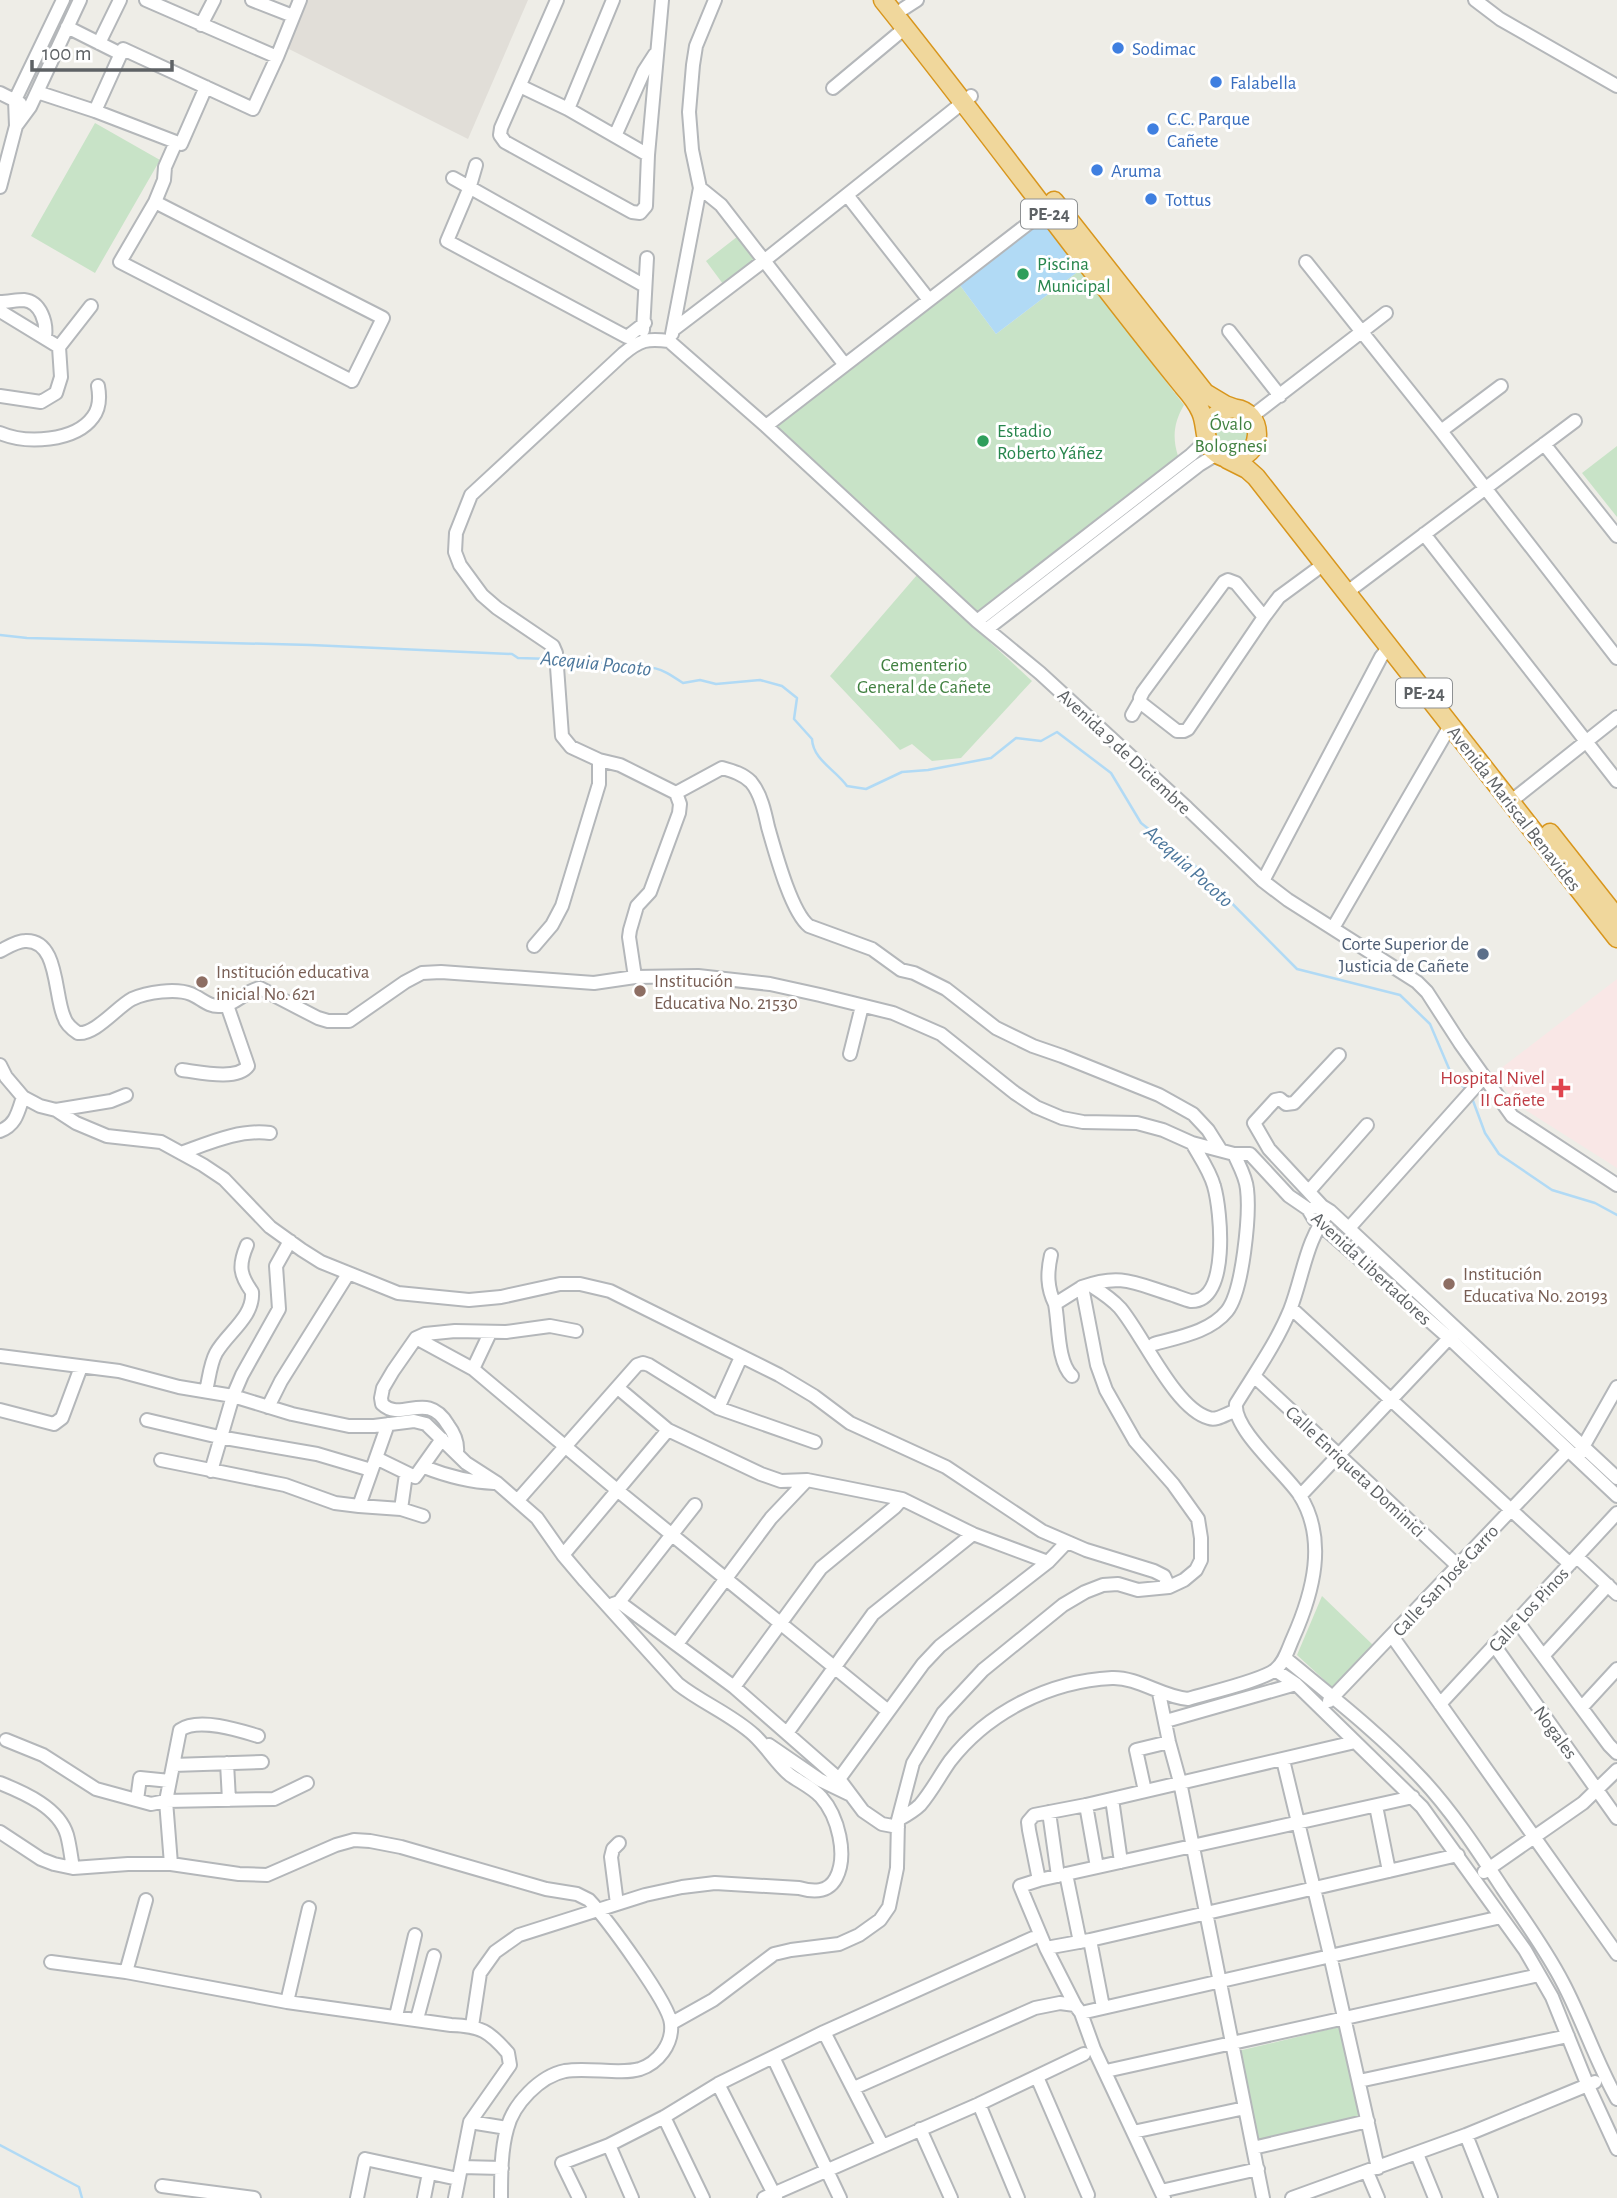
<svg xmlns="http://www.w3.org/2000/svg" width="1617" height="2198" viewBox="0 0 1617 2198" font-family="'Alegreya Sans',sans-serif">
<style>
.education{fill:#e1ded8}
.medical{fill:#f9e7e6}
.green{fill:#c8e3c7}
.water{fill:#b1daf5}
.lines{fill:none;stroke-linecap:round;stroke-linejoin:round}
.stream{stroke:#b1daf5;stroke-width:2.5}
.minor-casing{stroke:#b4b7ba;stroke-width:16}
.highway-casing{stroke:#d8961d;stroke-width:21}
.minor{stroke:#fff;stroke-width:12}
.highway{stroke:#f0d79c;stroke-width:18}
.shop-dot{fill:#3f7fe0;stroke:#fff;stroke-width:2.5}
.leisure-dot{fill:#2e9e5b;stroke:#fff;stroke-width:2.5}
.service-dot{fill:#5c6f8a;stroke:#fff;stroke-width:2.5}
.education-dot{fill:#8d6e63;stroke:#fff;stroke-width:2.5}
.health-dot{fill:#e0444e;stroke:#fff;stroke-width:2.5}
.labels{text-anchor:middle;stroke-width:6;stroke-linejoin:round;paint-order:stroke}
.shield{fill:#fff;stroke:#8e9193;stroke-width:2}
.shield-label{font-size:18px;font-weight:bold;fill:#5e6265}
.shop-label{font-size:19px;fill:#366cbe;stroke:#fff;text-anchor:start}
.leisure-label{font-size:19px;fill:#27864d;stroke:#fff;text-anchor:start}
.park-label{font-size:19px;fill:#418141;stroke:#fff}
.street-label{font-size:19px;fill:#5e6265;stroke:#fff}
.service-label{font-size:19px;fill:#4e5e75;stroke:#fff;text-anchor:end}
.education-label{font-size:19px;fill:#785e54;stroke:#fff;text-anchor:start}
.health-label{font-size:19px;fill:#be3a42;stroke:#fff;text-anchor:end}
.water-label{font-size:21px;font-style:italic;fill:#4c779c;stroke:#fff}
</style>
<rect width="100%" height="100%" fill="#eeede7"/>
<path class="education" d="M302,0H528L468,139L283,46Z"/>
<path class="medical" d="M1617,979V1168L1516,1104L1495,1073Z"/>
<path class="green" d="M95,123L160,160L95,273L31,236Z
M742,233L759,256L723,284L706,261Z
M1080,270L1184,405C1174,422 1172,437 1178,456L978,612L776,425L959,284L996,334Z
M1231,414L1247,422L1249,441L1234,453L1216,446L1212,428Z
M1617,446V517L1582,473Z
M917,575L1032,681L961,758L932,761L912,744L900,750L830,676Z
M1322,1596L1373,1645L1334,1689L1297,1655Z
M1339,2027L1360,2116L1258,2141L1238,2051Z"/>
<path class="water" d="M1042,219L1080,270L996,334L959,284Z"/>
<g class="lines">
<path class="stream" d="M0,635L27,638L311,645L512,654L518,658L552,659
M562,660L620,664L624,671C655,665 657,666 683,683L700,680L716,684L760,680L782,686L797,698L794,719L812,739C813,760 836,770 847,786L866,789L902,772L928,770L991,758L1016,738L1041,741L1057,732L1111,773L1141,823L1193,864L1297,969L1400,995L1430,1024L1450,1071L1466,1090
M1472,1098L1485,1133L1499,1154L1552,1190L1595,1203L1617,1215
M0,2145L79,2187L82,2198"/>
<defs>
<path id="minor" d="M146,0L277,57L300,0
M252,0L293,16
M557,0L501,128L500,135L505,142L632,212L640,213L646,206L648,155L662,0
M1475,0L1500,19L1617,86
M903,9L917,0
M201,25L214,0
M67,27L121,54
M99,43L120,0
M520,86L568,109L648,155
M833,88L905,28
M37,92L95,111L181,144L206,87
M0,93L20,103
M568,109L613,0
M95,111L123,49L253,109L277,57
M16,126L30,107L80,0
M615,136L644,71L655,54
M476,165L469,189L447,241L627,337L645,323
M453,178L645,286
M0,187L16,126L15,100L63,0
M700,188L721,205L845,365
M847,195L929,300
M155,202L383,318L352,381L120,262L155,202L164,180L165,167L176,142
M1306,262L1441,431L1617,658
M0,302C8,302 16,300 24,300C41,302 47,323 45,337
M0,311L59,347L61,377L56,393L41,402L0,396
M643,330L647,258
M673,330L765,260L971,96
M1229,331L1280,396
M672,334L700,188L692,150L689,112L693,65L696,46L715,0
M59,347L91,306
M1251,417L1386,313
M766,426L1051,206
M1441,431L1501,386
M0,433C26,444 75,442 93,417C100,408 100,397 98,386
M1544,444L1617,536
M1424,534L1617,781
M1346,593L1575,421
M1264,617L1236,583L1228,580L1224,582L1143,692L1140,698L1141,703L1177,731H1184L1188,729L1264,617L1279,597L1324,564
M977,621L1191,455L1207,440
M987,629L1199,465L1217,454
M1132,715L1140,701
M599,760L620,765L676,793L680,804L679,813L650,892L637,906L630,930L629,937L635,977
M676,793L722,768C733,771 743,774 751,782C761,794 765,813 768,827C775,851 791,912 809,926L872,949L901,970L914,973L946,989L996,1028L1033,1046L1062,1056L1159,1095L1193,1114L1208,1130L1220,1149
M1510,802L1617,717
M1263,881L1381,657L1389,647
M1333,928L1450,726
M534,946L552,925L562,906L599,784V760L571,747L562,736L556,653L553,646L497,608L482,595L460,565L455,552L456,533L471,495L623,354C640,340 647,338 669,341L766,426L977,621L1040,673L1187,808L1263,881L1288,900L1417,982L1427,992L1460,1043L1512,1116L1617,1185
M0,951C8,947 17,941 25,941C59,939 54,996 64,1017C66,1024 72,1029 78,1033C95,1035 117,1007 132,999C147,992 176,988 191,994C201,998 208,1007 220,1006C235,1005 245,991 260,988L318,1018L328,1021H349L405,982L422,973L441,972L594,983L635,977L698,976L770,984L820,995L893,1013L941,1034L1015,1093L1036,1107L1062,1118L1083,1122L1137,1123L1163,1130L1192,1143L1234,1154H1250L1289,1196L1308,1209L1314,1219L1449,1338L1617,1496
M850,1054L862,1006
M0,1065L6,1077L23,1097L40,1106L56,1110L76,1123L107,1136L161,1142L203,1165L224,1179L270,1227L302,1250L321,1262L398,1293L469,1300L501,1297L560,1284H580L610,1291L779,1375L814,1396L850,1423L946,1467L1042,1531L1086,1550L1154,1571L1164,1576L1169,1587
M182,1070C199,1072 237,1081 248,1066L246,1060L227,1005
M56,1110L111,1101L126,1095
M0,1131C16,1125 18,1112 23,1097
M181,1153C209,1143 239,1129 270,1133
M1309,1191L1367,1125
M1322,1206L1269,1149L1254,1123L1275,1100L1280,1099L1286,1104L1294,1103L1339,1055
M1308,1209L1322,1206L1330,1211L1617,1478
M1349,1228L1484,1077
M1051,1255C1047,1273 1047,1288 1055,1304
M1090,1285C1101,1292 1111,1298 1120,1308C1143,1335 1175,1409 1209,1418C1217,1421 1227,1413 1235,1411
M1291,1308L1570,1564
M416,1338L473,1369L617,1490L888,1711
M1154,1344C1179,1337 1210,1332 1227,1311C1243,1291 1250,1214 1247,1189C1246,1177 1239,1165 1234,1154
M0,1356L119,1371L179,1387L233,1396L292,1414L349,1426H374L414,1421L426,1424L466,1463L497,1483L537,1518L563,1555L585,1581L678,1684C702,1703 731,1714 754,1735C767,1747 776,1763 790,1775C800,1782 813,1788 821,1797C838,1816 848,1855 836,1878C828,1893 813,1892 799,1888L715,1883L682,1887L645,1895L519,1935L495,1952L480,1973L472,2026
M473,1369L490,1333
M1072,1376C1057,1362 1059,1324 1055,1304L1082,1287
M1254,1376L1459,1567
M618,1388L668,1430L761,1474L781,1481L807,1480L902,1499L973,1534L1048,1562
M206,1391C209,1379 210,1364 216,1353C227,1333 254,1317 252,1292C240,1275 238,1266 247,1245
M268,1407L281,1381L348,1274
M718,1408L741,1357
M0,1410L54,1424L62,1418L81,1367
M147,1420L219,1437L317,1454L371,1470
M457,1452C458,1442 454,1433 448,1425C427,1389 402,1423 382,1404L381,1398L383,1388L393,1371L416,1338L425,1334L455,1331L506,1332L550,1326L576,1331
M1579,1454L1617,1387
M376,1458L415,1477L442,1439
M161,1460L285,1485L335,1503L359,1506L388,1424
M424,1467C447,1476 469,1482 494,1483
M211,1471L233,1396L242,1375L279,1309L276,1266L290,1241
M1300,1496L1452,1335
M518,1500L637,1365L643,1363L649,1365L718,1408L815,1442
M359,1506L401,1509L423,1516
M401,1509L406,1474
M563,1555L668,1430
M1577,1557L1617,1594
M619,1602L734,1687L839,1779L863,1811L882,1824L898,1827
M613,1604L619,1602L695,1505
M1517,1621L1609,1745L1617,1753
M1392,1636L1617,1954
M677,1644L771,1518L807,1480
M1494,1645L1617,1818
M1543,1656L1608,1585
M1285,1658C1331,1696 1380,1734 1421,1778C1452,1811 1478,1851 1503,1889C1524,1920 1546,1950 1563,1983C1583,2021 1596,2062 1617,2099
M1275,1670L1296,1684L1422,1807L1525,1950L1552,1997L1588,2086L1617,2149
M734,1687L821,1568L895,1507L902,1499
M1159,1693L1169,1742L1180,1782L1263,2198
M1329,1701L1568,1450
M1440,1704L1617,1513
M1582,1707L1617,1669
M1166,1721L1296,1684
M787,1733L873,1614L973,1534
M6,1740L43,1755L96,1789L151,1804L166,1801L274,1799L307,1783
M769,1745L820,1780L849,1794
M1283,1760L1330,1955L1378,2168
M227,1763L229,1800
M173,1765L262,1762
M839,1779L923,1664L940,1646L1048,1562L1067,1542
M0,1783C25,1793 59,1808 67,1835C70,1846 71,1857 73,1868
M1145,1791L1136,1750L1169,1742
M1112,1799L1121,1862
M137,1800L140,1778L170,1781
M1086,1805L1097,1867
M1376,1806L1389,1871
M1049,1812L1058,1876
M898,1820C905,1816 914,1811 920,1805C932,1791 940,1775 950,1761C988,1712 1050,1681 1112,1678C1138,1677 1162,1697 1188,1699C1207,1693 1261,1681 1275,1670C1285,1662 1288,1649 1293,1638C1313,1593 1328,1539 1299,1494C1284,1472 1233,1429 1236,1404C1255,1373 1276,1344 1290,1310C1303,1277 1306,1238 1330,1211
M0,1832L41,1859L54,1864L73,1868L128,1864H171L239,1874L267,1875L336,1845L354,1840L370,1841L401,1847L546,1889L577,1894L589,1900C606,1918 670,2004 671,2024C673,2044 658,2063 640,2069C620,2075 588,2067 565,2071C540,2076 513,2104 507,2129C501,2150 501,2176 501,2198
M171,1864L166,1801L180,1730C198,1717 239,1730 258,1736
M1484,1872L1583,1803L1617,1770
M1066,1874L1080,1942
M1039,1880L1029,1830L1028,1822L1034,1815L1086,1805L1355,1742
M617,1904L611,1857L613,1849L619,1843
M1090,1940L1103,2007
M1046,1948L1090,1940L1458,1855
M51,1962L126,1972L287,2002L451,2025C481,2026 489,2031 508,2053L510,2065L470,2122L455,2198
M126,1972L146,1900
M287,2002L309,1908
M1081,2013L1501,1917
M396,2016L415,1935
M417,2019L434,1956
M672,2023L713,2000L774,1954L791,1950L839,1944L859,1935L880,1920L889,1907L897,1868L898,1820L913,1763L943,1713L983,1670L1063,1605L1085,1592L1103,1585L1118,1584L1138,1590L1169,1587L1184,1580L1196,1570L1201,1560V1538L1198,1519L1173,1484L1135,1441L1106,1390L1097,1365L1082,1287C1120,1273 1135,1283 1170,1294C1177,1296 1185,1300 1191,1301C1230,1302 1221,1210 1214,1186C1210,1171 1200,1157 1192,1143
M824,2032L882,2145
M773,2057L840,2198
M1106,2071L1539,1975
M1037,2077L1088,2195
M1359,2081L1568,2036
M718,2084L776,2198
M854,2088L1035,2008L1060,2003L1075,2005
M979,2104L1018,2198
M664,2117L703,2198
M470,2122L507,2128
M920,2129L951,2198
M1133,2132L1245,2108
M1466,2135L1491,2198
M609,2145L632,2198
M1253,2148L1368,2121
M1417,2154L1435,2198
M461,2167L502,2168
M1367,2172L1378,2198
M162,2186L254,2198
M1161,2191L1258,2169
M357,2198L365,2159L458,2179
M424,2198L429,2173
M579,2198L562,2163L609,2145L664,2117L718,2084L824,2032L1033,1938
M764,2198L979,2104L1084,2054
M1164,2198L1094,2049L1081,2013L1075,2005L1046,1948L1020,1886L1039,1880L1413,1797
M1292,2198L1466,2135L1595,2082"/>
<path id="highway" d="M883,0C985,127 1080,259 1183,386C1190,394 1197,402 1201,412C1207,425 1203,441 1214,451C1229,466 1256,457 1257,435C1258,405 1216,396 1206,432
M1054,201L1205,393L1225,405L1236,409
M1227,459L1247,469L1256,477L1617,938
M1550,833L1617,918"/>
</defs>
<use href="#minor" class="minor-casing"/>
<use href="#highway" class="highway-casing"/>
<use href="#minor" class="minor"/>
<use href="#highway" class="highway"/>
</g>
<g class="shop-dot">
<circle cx="1118" cy="48" r="7"/>
<circle cx="1216" cy="82" r="7"/>
<circle cx="1153" cy="129" r="7"/>
<circle cx="1097" cy="170" r="7"/>
<circle cx="1151" cy="199" r="7"/>
</g>
<g class="leisure-dot">
<circle cx="1023" cy="274" r="7"/>
<circle cx="983" cy="441" r="7"/>
</g>
<circle class="service-dot" cx="1483" cy="954" r="7"/>
<g class="education-dot">
<circle cx="202" cy="982" r="7"/>
<circle cx="640" cy="991" r="7"/>
<circle cx="1449" cy="1284" r="7"/>
</g>
<path class="health-dot" d="M1557.5 1077.5h7v7h7v7h-7v7h-7v-7h-7v-7h7z"/>
<g class="labels">
<g class="shield">
<rect x="1021" y="199.5" width="56" height="29" rx="5"/>
<rect x="1396" y="678.5" width="56" height="29" rx="5"/>
</g>
<g class="shield-label">
<text x="1049" y="220">PE-24</text>
<text x="1424" y="699">PE-24</text>
</g>
<g class="shop-label">
<text x="1132" y="55">Sodimac</text>
<text x="1230" y="89">Falabella</text>
<text x="1167" y="125">C.C. Parque<tspan x="1167" dy="22">Cañete</tspan></text>
<text x="1111" y="177">Aruma</text>
<text x="1165" y="206">Tottus</text>
</g>
<g class="leisure-label">
<text x="1037" y="270">Piscina<tspan x="1037" dy="22">Municipal</tspan></text>
<text x="997" y="437">Estadio<tspan x="997" dy="22">Roberto Yáñez</tspan></text>
</g>
<g class="park-label">
<text x="1231" y="430">Óvalo<tspan x="1231" dy="22">Bolognesi</tspan></text>
<text x="924" y="671">Cementerio<tspan x="924" dy="22">General de Cañete</tspan></text>
</g>
<g class="street-label">
<text transform="translate(1125 751) rotate(43)" y="7">Avenida 9 de Diciembre</text>
<text transform="translate(1515 808) rotate(52)" y="7">Avenida Mariscal Benavides</text>
<text transform="translate(1372 1268) rotate(43)" y="7">Avenida Libertadores</text>
<text transform="translate(1356 1471) rotate(43)" y="7">Calle Enriqueta Dominici</text>
<text transform="translate(1445 1580) rotate(-47)" y="7">Calle San José Garro</text>
<text transform="translate(1528 1609) rotate(-47)" y="7">Calle Los Pinos</text>
<text transform="translate(1556 1732) rotate(54)" y="7">Nogales</text>
</g>
<g class="service-label">
<text x="1469" y="950">Corte Superior de<tspan x="1469" dy="22">Justicia de Cañete</tspan></text>
</g>
<g class="education-label">
<text x="216" y="978">Institución educativa<tspan x="216" dy="22">inicial No. 621</tspan></text>
<text x="654" y="987">Institución<tspan x="654" dy="22">Educativa No. 21530</tspan></text>
<text x="1463" y="1280">Institución<tspan x="1463" dy="22">Educativa No. 20193</tspan></text>
</g>
<g class="health-label">
<text x="1545" y="1084">Hospital Nivel<tspan x="1545" dy="22">II Cañete</tspan></text>
</g>
<g class="water-label">
<text transform="translate(596 663) rotate(6)" y="7">Acequia Pocoto</text>
<text transform="translate(1189 866) rotate(42)" y="7">Acequia Pocoto</text>
</g>
</g>
<path d="M32 60v10h140v-10" fill="none" stroke="#5e6265" stroke-width="3.5"/>
<text x="42" y="60" font-size="21" fill="#5e6265" stroke="#ffffff" stroke-width="5" paint-order="stroke">100 m</text>
</svg>
